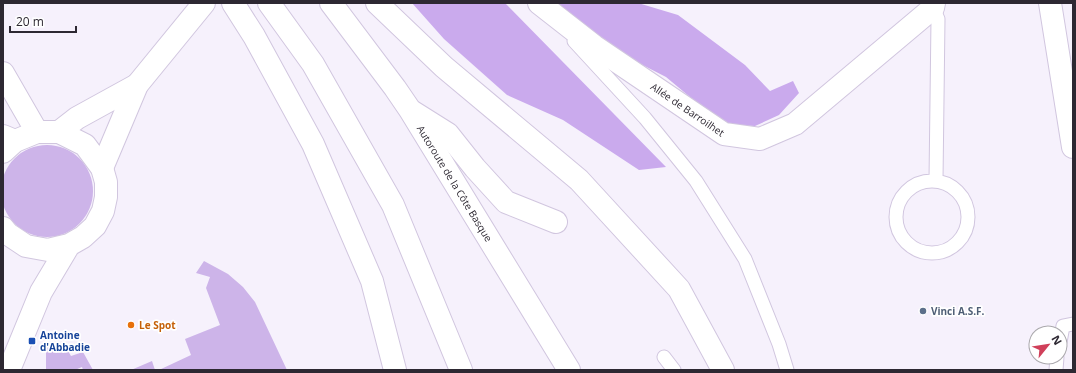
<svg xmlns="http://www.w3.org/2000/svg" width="1076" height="373" viewBox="0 0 1076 373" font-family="'Open Sans',sans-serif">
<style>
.green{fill:#cdb4e9}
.forest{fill:#caaaed}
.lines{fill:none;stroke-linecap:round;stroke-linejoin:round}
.lane-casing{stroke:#d1c6df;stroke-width:15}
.street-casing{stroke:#d1c6df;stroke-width:24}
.secondary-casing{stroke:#d1c6df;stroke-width:24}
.highway-casing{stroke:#d1c6df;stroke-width:24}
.lane{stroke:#fff;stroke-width:13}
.street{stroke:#fff;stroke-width:22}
.secondary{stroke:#fff;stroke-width:22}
.highway{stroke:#fff;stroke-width:22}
.service-dot{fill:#5c6f8a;stroke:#fff;stroke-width:1.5}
.food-dot{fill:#e8710a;stroke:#fff;stroke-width:1.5}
.transit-dot{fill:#1a4fb4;stroke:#fff;stroke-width:1.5}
.labels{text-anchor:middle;stroke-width:3.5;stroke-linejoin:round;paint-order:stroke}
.street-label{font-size:10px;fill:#2d2832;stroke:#fff}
.service-label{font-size:10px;font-weight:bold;fill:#4e5e75;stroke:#fff;text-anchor:start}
.food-label{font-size:10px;font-weight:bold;fill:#c56008;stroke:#fff;text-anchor:start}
.transit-label{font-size:10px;font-weight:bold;fill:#164399;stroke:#fff;text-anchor:start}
</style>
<rect width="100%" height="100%" fill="#f6f1fc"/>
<path class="green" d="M1 191a46 46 0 1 1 92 0a46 46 0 1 1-92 0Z
M204,261L228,274L243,287L255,302L287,370H159L191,355L185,339L220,325L206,288L210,277L196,273Z
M46,342L50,343L52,347H57L59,352L64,353L61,344H64L71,356L83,352L93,370H83L82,367L75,370H46Z
M152,361L155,370H131Z"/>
<path class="forest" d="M412,3H505L666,167L639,170L563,120L507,95L444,39Z
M554,3H638L678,15L745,65L770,91L793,81L799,93L779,115L755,126L728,125L696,102L666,77L627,57Z"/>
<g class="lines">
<defs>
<path id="lane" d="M933,8L938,19L936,180
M574,41L645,118L696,181L745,259L779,344L787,370
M896 217a36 36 0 1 1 72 0a36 36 0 1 1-72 0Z
M1060,342L1063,326L1073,324
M664,357L674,370
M1056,370L1057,357"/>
<path id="street" d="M3,73L37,132
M3,152L15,141L37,132H59L85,145L102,168L106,182V197L103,211L95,226L83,237L69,245L48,250L26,246L8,234L3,228
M9,370L41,292L69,245"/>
<g id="secondary">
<path id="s1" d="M539,3L594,46L724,134L760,139L795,124L933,8L934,3"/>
<path d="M59,132L77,118L137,85"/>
<path d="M3,136L15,141"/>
<path d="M102,168L137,85L204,3"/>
</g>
<g id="highway">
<path d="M233,3L254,36L313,144L372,281L395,370"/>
<path d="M269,3L313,64L393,205L461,370"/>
<path id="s2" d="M331,3L395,88L410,110L569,370"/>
<path d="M377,3L444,67L579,180L679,289L723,370"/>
<path d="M1050,3L1073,147"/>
<path d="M413,112L448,134L475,168L506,202L556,222"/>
</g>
</defs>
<use href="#lane" class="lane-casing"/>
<use href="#street" class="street-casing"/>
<use href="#secondary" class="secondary-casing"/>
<use href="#highway" class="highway-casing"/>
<use href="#lane" class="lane"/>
<use href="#street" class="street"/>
<use href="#secondary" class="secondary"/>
<use href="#highway" class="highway"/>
</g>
<circle class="service-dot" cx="923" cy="311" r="4"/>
<circle class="food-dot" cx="131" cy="325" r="4"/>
<rect class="transit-dot" x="28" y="337" width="8" height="8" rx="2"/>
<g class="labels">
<g class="street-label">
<text dy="4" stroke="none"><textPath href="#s1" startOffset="183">Allée de Barroilhet</textPath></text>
<text dy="4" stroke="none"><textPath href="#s2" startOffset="219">Autoroute de la Côte Basque</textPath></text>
</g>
<g class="service-label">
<text x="931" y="315">Vinci A.S.F.</text>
</g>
<g class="food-label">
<text x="139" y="329">Le Spot</text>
</g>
<g class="transit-label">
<text x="40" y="339">Antoine<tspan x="40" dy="12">d'Abbadie</tspan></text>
</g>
</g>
<rect width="1076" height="373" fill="none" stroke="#2d2832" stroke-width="8"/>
<g transform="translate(1048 345) rotate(60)"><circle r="19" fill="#ffffff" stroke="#aba9ad"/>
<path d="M0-3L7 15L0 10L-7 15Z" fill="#d0405a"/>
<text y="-6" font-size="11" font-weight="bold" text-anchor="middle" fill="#2d2832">N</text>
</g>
<path d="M10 26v6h66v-6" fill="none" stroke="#2d2832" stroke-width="2"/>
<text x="16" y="26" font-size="12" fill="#2d2832" stroke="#ffffff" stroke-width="3" paint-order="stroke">20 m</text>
</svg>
